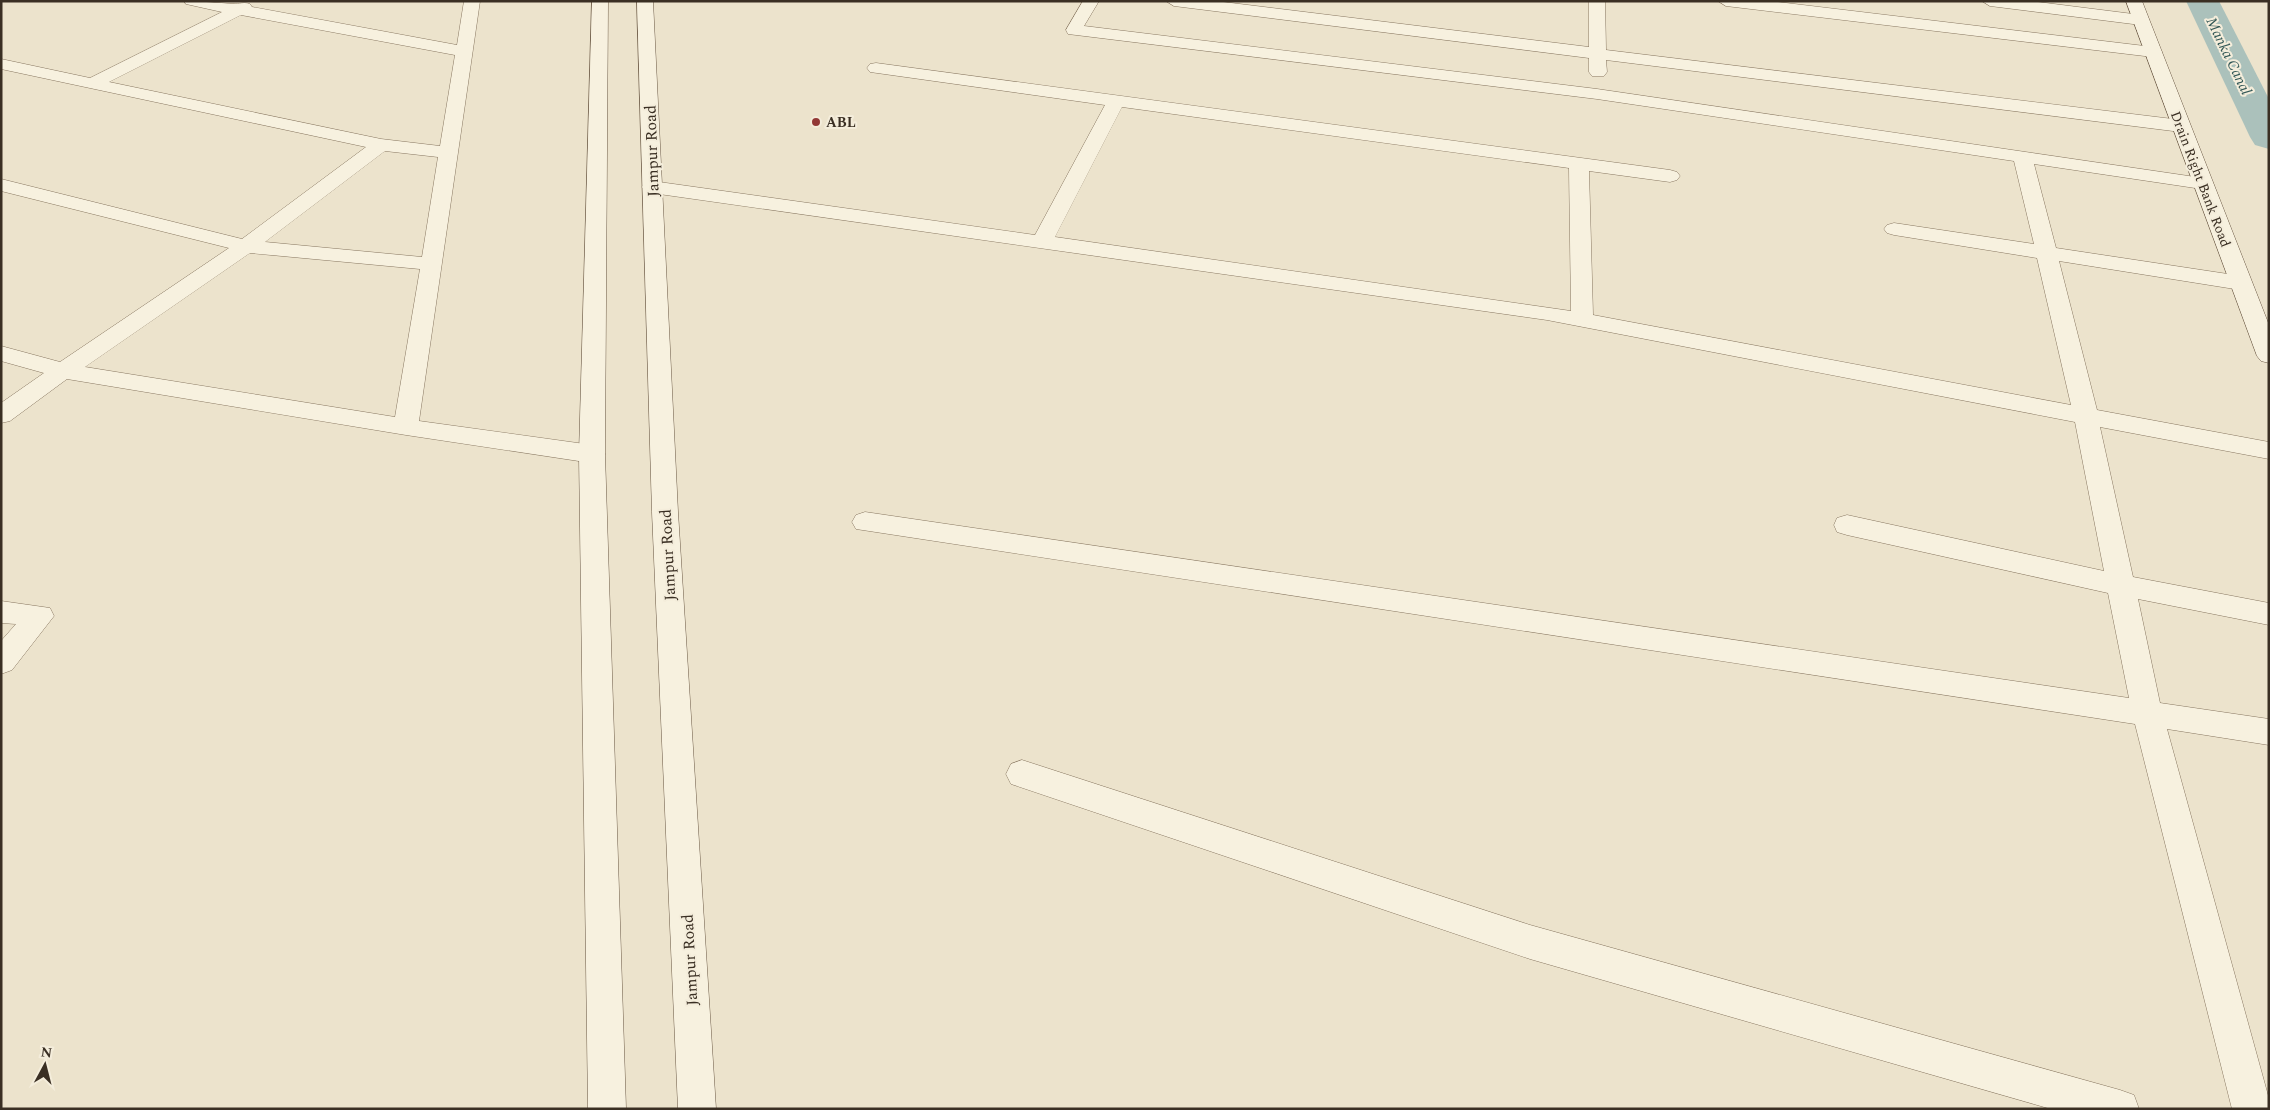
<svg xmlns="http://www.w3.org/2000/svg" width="2270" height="1110" viewBox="0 0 2270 1110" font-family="Spectral,serif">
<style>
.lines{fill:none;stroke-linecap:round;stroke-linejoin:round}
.canal{fill:#abc1bb;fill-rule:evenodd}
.street-casing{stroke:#887761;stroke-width:1}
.secondary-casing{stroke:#6a5844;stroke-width:1}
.street{fill:#f7f1df;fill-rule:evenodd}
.secondary{fill:#f7f1df;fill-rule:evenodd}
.poi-dot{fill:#923835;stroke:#f4eddb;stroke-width:2}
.labels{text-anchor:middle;stroke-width:4;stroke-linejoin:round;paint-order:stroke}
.far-poi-label{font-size:14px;font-weight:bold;fill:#3a2f23;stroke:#f4eddb;text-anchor:start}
.far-street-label{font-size:14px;fill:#3a2f23;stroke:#f4eddb}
.far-water-label{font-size:15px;font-style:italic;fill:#335857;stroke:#f4eddb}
.street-label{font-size:16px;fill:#3a2f23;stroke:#f4eddb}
</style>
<rect width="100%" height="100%" fill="#ece3cc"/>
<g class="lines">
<path class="canal" d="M2186,1H2219L2269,99V149L2255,145L2250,137Z"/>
<defs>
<path id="street" d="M184,1C201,1 217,3 234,4C239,4 244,2 250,4L252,7L457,45L464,1H480L419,421L592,445L601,448L605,454L601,460L592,463L406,435L67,379L10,421L1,423V403L44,373L1,361V346L60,362L229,248L1,191V179L242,239L366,147L1,69V59L90,78L222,12L186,4ZM241,15L455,55L440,146L381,139L109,82ZM385,151L438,157L422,257L265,242ZM250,253L420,269L395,417L85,367Z
M1083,1H1099L1084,26L1597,89L2209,179L2212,183L2209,187L2202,189L2034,164L2056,248L2241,276L2249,278L2252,283L2249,288L2241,290L2059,261L2097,410L2269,442V459L2100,427L2133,577L2269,603V625L2138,599L2160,703L2269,719V745L2167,729L2269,1099V1109H2232L2135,724L856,529L852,522L856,515L865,512L2129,698L2108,593L1847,535L1837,532L1834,525L1837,518L1847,515L2104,571L2075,422L1547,320L652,193L645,191L642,187L645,183L652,181L1035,235L1105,105L870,72L867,68L870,64L876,63L1670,170L1677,172L1680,176L1677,180L1670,182L1589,171L1593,315L2071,405L2037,258L1894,235L1887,233L1884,229L1887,225L1894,223L2034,244L2014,161L1597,99L1068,34L1066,30ZM1122,107L1569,168L1571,311L1055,237Z
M1166,1H1215L1589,47V1H1605L1606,50L2181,120L2188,122L2190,126L2188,130L2181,132L1606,60L1607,72L1604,76H1592L1589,72V58L1174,6Z
M1718,1H1769L2153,47L2159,48L2162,52L2159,56L2153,57L1726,6Z
M1982,1H2030L2141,15L2147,17L2149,20L2147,23L2141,25L1990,6Z
M1,601L50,608L54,616L12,670L1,674V641L16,624L1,623Z
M1022,760L1530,925L2120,1090L2134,1095L2139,1109H2051L1530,959L1011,784L1006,774L1011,764Z"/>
<path id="secondary" d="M592,1H608L605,454L626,1109H588L579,454Z
M637,1H653L678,512L716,1109H678L652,512Z
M2126,1H2142L2269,325V363L2261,361L2257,356Z"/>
</defs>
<use href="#street" class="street-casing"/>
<use href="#secondary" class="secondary-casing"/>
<use href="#street" class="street"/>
<use href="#secondary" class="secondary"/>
</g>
<circle class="poi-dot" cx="816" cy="122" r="5"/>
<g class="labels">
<g class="far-poi-label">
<text x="826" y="127">ABL</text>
</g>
<g class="far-street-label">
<text transform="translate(2201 179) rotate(69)" y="5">Drain Right Bank Road</text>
</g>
<g class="far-water-label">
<text transform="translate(2229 56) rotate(64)" y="5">Manka Canal</text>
</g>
<g class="street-label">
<text transform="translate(651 151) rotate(-92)" y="6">Jampur Road</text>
<text transform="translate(667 555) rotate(-93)" y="6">Jampur Road</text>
<text transform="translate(689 960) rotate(-93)" y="6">Jampur Road</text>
</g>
</g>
<rect width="2270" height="1110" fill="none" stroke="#3a2f23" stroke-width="5"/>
<g transform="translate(45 1065) rotate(7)" stroke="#f4eddb" stroke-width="4" paint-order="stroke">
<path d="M0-4L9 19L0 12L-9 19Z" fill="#3a2f23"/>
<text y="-8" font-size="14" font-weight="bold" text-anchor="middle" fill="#3a2f23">N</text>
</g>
</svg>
